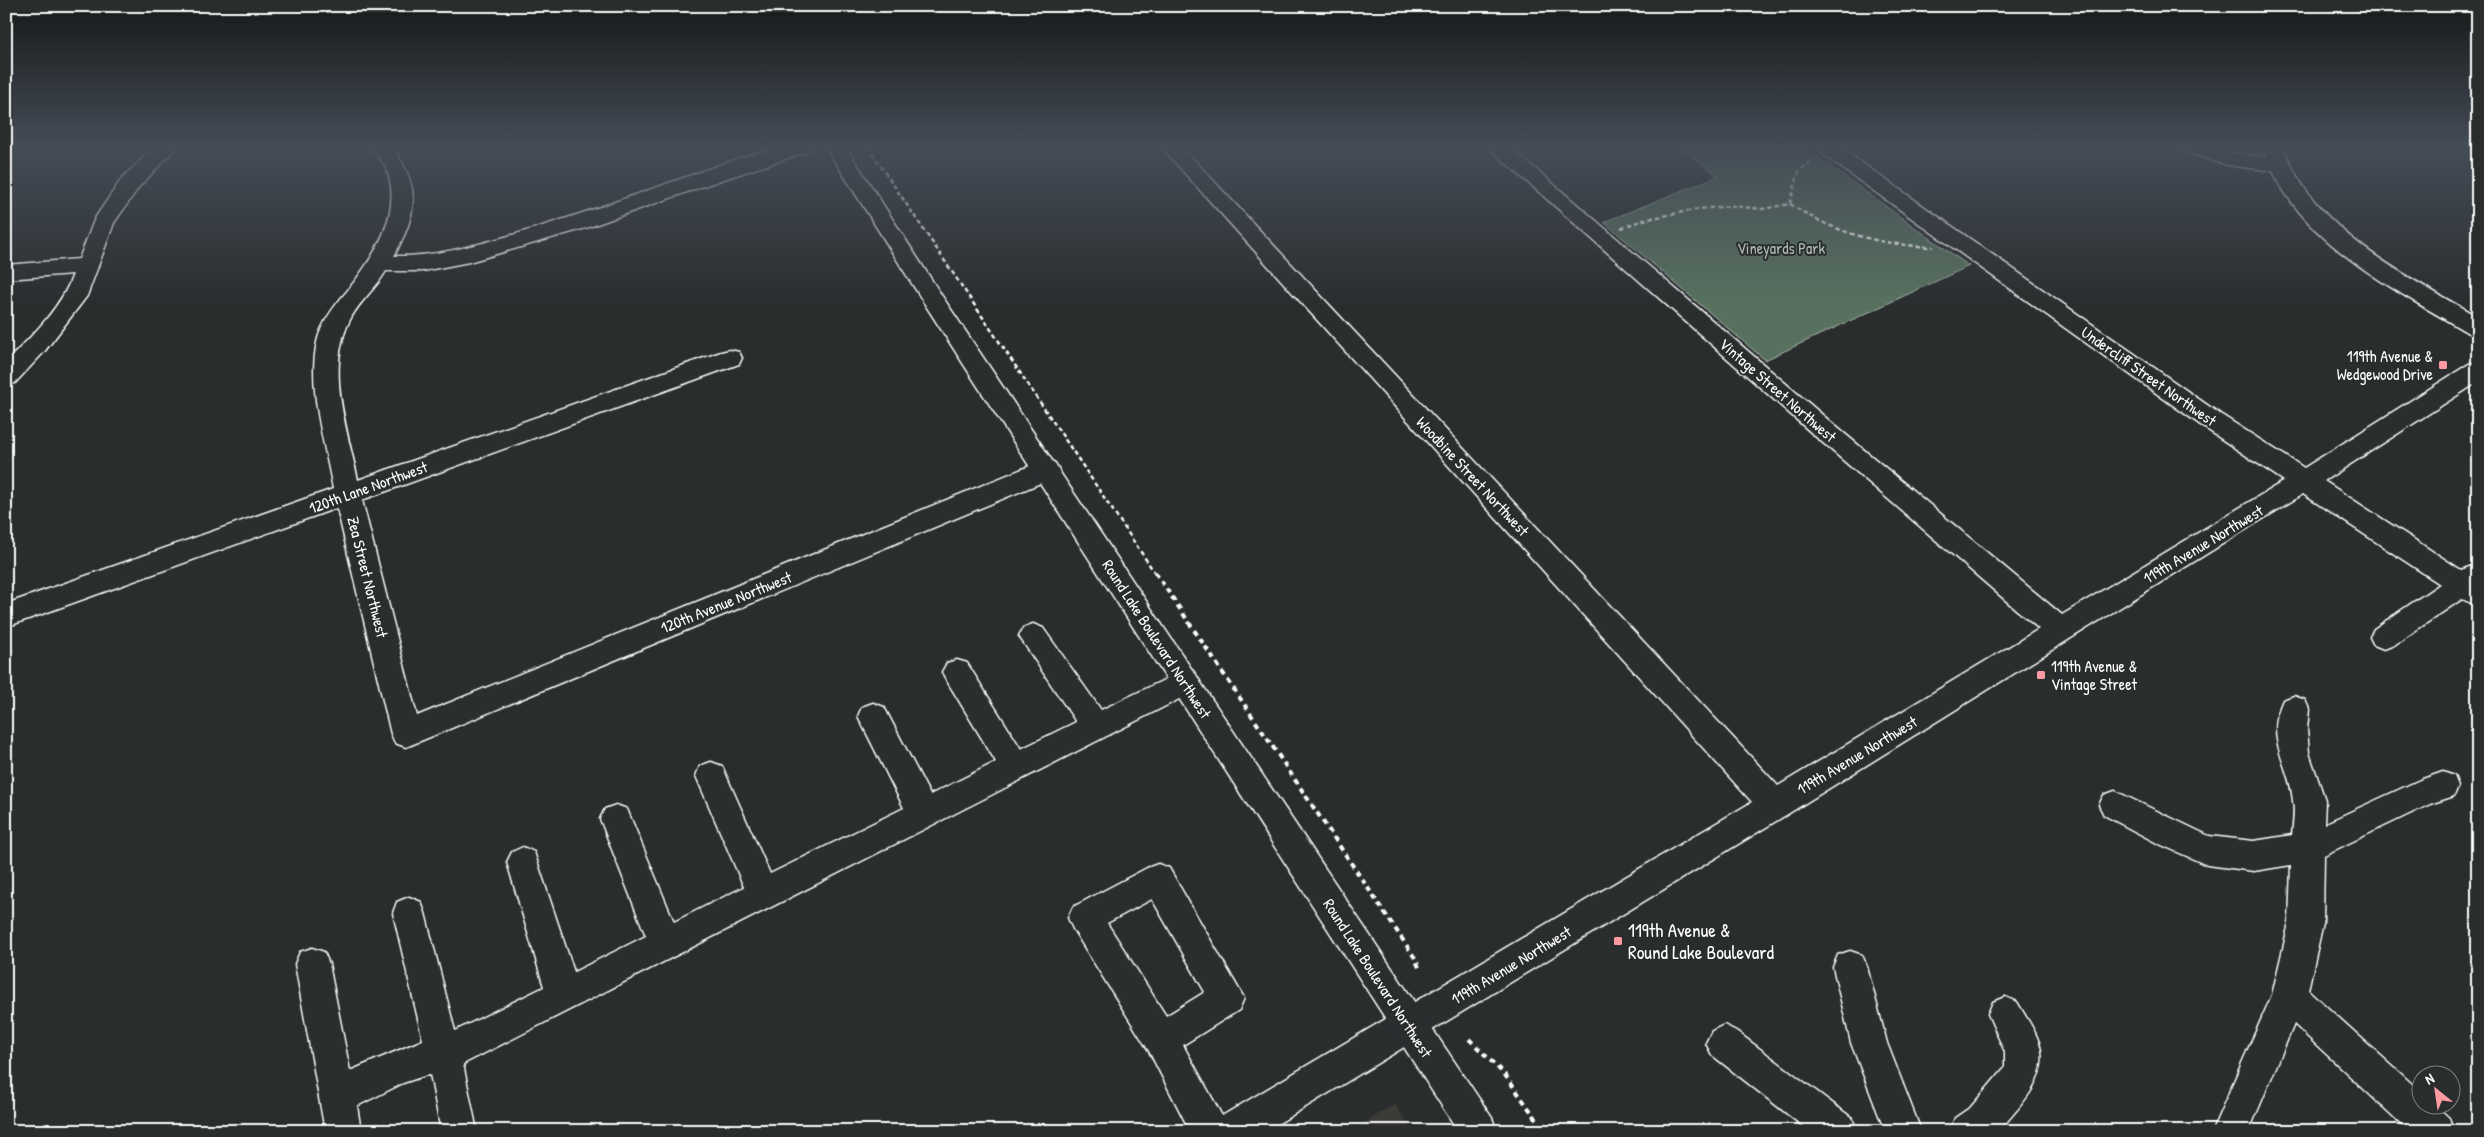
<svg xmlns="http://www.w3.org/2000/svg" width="2484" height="1137" viewBox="0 0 2484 1137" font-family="'Patrick Hand',sans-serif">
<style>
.built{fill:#3b3b37}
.green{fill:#58715f;stroke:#acb8af}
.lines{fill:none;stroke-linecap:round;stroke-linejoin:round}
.minor-casing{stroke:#fff;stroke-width:3}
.major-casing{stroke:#fff;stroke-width:3}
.path-far1{stroke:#fff;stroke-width:2.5;stroke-dasharray:4.5 3;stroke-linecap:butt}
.path{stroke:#fff;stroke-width:4;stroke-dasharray:5.5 4.5;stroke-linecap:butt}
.minor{fill:#2a2d2e;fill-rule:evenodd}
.major{fill:#2a2d2e;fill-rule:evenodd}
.poi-dot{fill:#ff9aa2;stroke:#2a2d2e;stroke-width:2}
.labels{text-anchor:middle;stroke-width:4;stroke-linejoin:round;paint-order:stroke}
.park-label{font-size:16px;fill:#acb8af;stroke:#2a2d2e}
.poi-label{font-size:16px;fill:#fff;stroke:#2a2d2e;text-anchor:end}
.street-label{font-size:16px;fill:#fff;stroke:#2a2d2e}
.near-poi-label{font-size:19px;fill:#fff;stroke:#2a2d2e;text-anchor:start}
</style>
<rect width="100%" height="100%" fill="#2a2d2e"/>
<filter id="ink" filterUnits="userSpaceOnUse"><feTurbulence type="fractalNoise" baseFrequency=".02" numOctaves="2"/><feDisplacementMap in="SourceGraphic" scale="10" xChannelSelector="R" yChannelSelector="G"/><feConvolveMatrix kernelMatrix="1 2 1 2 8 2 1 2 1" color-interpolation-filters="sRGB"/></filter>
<g filter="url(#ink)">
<path class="built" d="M1395,1104L1412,1131H1351Z"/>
<path class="green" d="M1680,147H1803L1969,266L1765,360L1604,222L1718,176Z"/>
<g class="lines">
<defs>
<path id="minor" d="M155,147H177L139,187L114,223L87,296L44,352L15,383L6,385V362C31,337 62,307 73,274L6,279V265L79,259L95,218L123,177Z
M372,147H392C422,188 417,213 394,256C437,257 475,245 516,234C574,217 629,197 686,177C725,163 771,143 813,147L810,151L718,181L586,228L469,262L423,271H386C377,287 361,300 352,316C324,366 347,428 358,480L721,352L730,350L739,352L742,358L739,364L362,500L417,716L1037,463L1046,460L1055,463L1059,470L1055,477L406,747L395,743L391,734L337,508L6,627V604L333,489C325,443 307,388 317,342C321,323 335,305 348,290C375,256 405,210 385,165C381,159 375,153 372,147Z
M1161,147H1182L1778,786L2039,629L1815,436L1488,147H1510L1833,424L2062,615L2284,481L2202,426L1825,156L1818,147H1839L2220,414L2304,468L2469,364L2478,362V382L2324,481L2461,570L2478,564V606L2462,599L2394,645L2384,649L2374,645L2370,637L2374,629L2440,584L2303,494L1786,815L1266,1131H1190L1149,1051L1073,929L1068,918L1073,907L1147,868L1158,864L1169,868L1244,998L1239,1010L1183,1045L1222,1116L1752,802ZM1152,899L1205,992L1166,1016L1107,923Z
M2180,147H2210L2230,153L2267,157L2263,147H2283C2288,157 2292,168 2298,178C2337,243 2414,280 2478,317V336L2470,334C2401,293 2308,247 2273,171L2227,165L2183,151Z
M1033,624L1043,628L1101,710L1185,670L1195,673L1200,682L1195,691L463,1064L477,1131H441L430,1074L403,1083L357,1106L361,1131H325L295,964L300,952L312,948L324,952L329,964L350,1071L423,1040L393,913L397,902L409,897L421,902L425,913L455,1031L544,987L507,862L512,852L523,847L534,852L574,972L646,936L600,819L605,809L616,805L627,809L674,922L744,887L696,776L700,766L711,762L722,766L770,874L904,808L858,716L862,707L873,703L884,707L930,795L996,762L947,681L942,672L947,663L957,660L967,663L1021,749L1076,722L1019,636L1023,628Z
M2294,696L2305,700L2309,709L2307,729L2309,753L2325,800L2324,824L2420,780L2443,772L2454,776L2458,786L2454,796L2430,804L2324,855L2323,923L2308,990L2422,1093V1104H2434L2449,1118L2454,1131H2409L2294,1024L2249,1131H2212L2272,995L2289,923L2291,865L2254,871L2207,865L2157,843L2104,815L2099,805L2104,795L2115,791L2209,836L2254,841L2292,835C2293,824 2295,812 2293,801C2290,765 2264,740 2283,700Z
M1850,951L1862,955L1867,967L1887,1043L1921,1131H1885L1851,1043L1833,967L1838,955Z
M2005,997L2017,1002C2025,1016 2039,1035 2041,1051C2045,1084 2018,1107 1999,1131H1950L1955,1118L1971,1107L2005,1067V1052L1988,1014L1993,1002Z
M1724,1025L1736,1031L1852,1118L1857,1131H1809L1712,1055L1706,1043L1712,1031Z"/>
<path id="major" d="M826,147H846L942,296L1492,1118L1497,1131H1458L926,306Z"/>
</defs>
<use href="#minor" class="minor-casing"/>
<use href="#major" class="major-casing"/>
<path class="path-far1" d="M868,147L1155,573
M1790,204C1834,233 1880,245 1933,247
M1621,228L1643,220L1698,209L1733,206L1762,209L1790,204L1799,171L1815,159"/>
<path class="path" d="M1155,572L1415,958L1420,970
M1469,1039L1505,1075L1545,1131"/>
<use href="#minor" class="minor"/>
<use href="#major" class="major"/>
</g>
</g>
<linearGradient id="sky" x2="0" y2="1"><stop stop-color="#171919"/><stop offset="0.48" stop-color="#444c57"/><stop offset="1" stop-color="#444c57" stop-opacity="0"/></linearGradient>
<rect width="2484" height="306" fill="url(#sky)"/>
<g class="poi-dot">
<rect x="2438" y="360" width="10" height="10" rx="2.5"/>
<rect x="2036" y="670" width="10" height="10" rx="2.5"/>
<rect x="1613" y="936" width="10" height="10" rx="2.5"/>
</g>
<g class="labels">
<g class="park-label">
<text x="1781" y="254">Vineyards Park</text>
</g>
<g class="poi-label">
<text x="2433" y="362">119th Avenue &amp;<tspan x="2433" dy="18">Wedgewood Drive</tspan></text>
<text x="2051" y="672" text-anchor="start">119th Avenue &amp;<tspan x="2051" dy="18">Vintage Street</tspan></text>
</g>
<g class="street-label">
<text transform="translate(2149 376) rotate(35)" y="6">Undercliff Street Northwest</text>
<text transform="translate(1778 390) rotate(41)" y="6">Vintage Street Northwest</text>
<text transform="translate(1473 476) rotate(47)" y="6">Woodbine Street Northwest</text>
<text transform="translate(368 487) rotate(-20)" y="6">120th Lane Northwest</text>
<text transform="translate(2203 544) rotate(-31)" y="6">119th Avenue Northwest</text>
<text transform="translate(368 577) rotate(76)" y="6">Zea Street Northwest</text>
<text transform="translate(726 602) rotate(-22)" y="6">120th Avenue Northwest</text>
<text transform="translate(1157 639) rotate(57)" y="6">Round Lake Boulevard Northwest</text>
<text transform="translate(1857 755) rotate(-31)" y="6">119th Avenue Northwest</text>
<text transform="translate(1511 965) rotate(-31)" y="6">119th Avenue Northwest</text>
<text transform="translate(1378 978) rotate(57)" y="6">Round Lake Boulevard Northwest</text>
</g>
<g class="near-poi-label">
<text x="1628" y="937">119th Avenue &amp;<tspan x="1628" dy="22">Round Lake Boulevard</tspan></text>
</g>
</g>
<rect width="2484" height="1137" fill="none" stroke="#2a2d2e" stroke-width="25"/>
<rect x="12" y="12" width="2459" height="1112" fill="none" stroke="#fff" stroke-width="2" filter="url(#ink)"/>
<g transform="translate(2436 1090) rotate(330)"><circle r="24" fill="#2a2d2e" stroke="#7f8182"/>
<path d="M0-4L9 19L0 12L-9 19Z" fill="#ff9aa2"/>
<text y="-8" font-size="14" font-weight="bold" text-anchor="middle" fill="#ffffff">N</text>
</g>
</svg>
